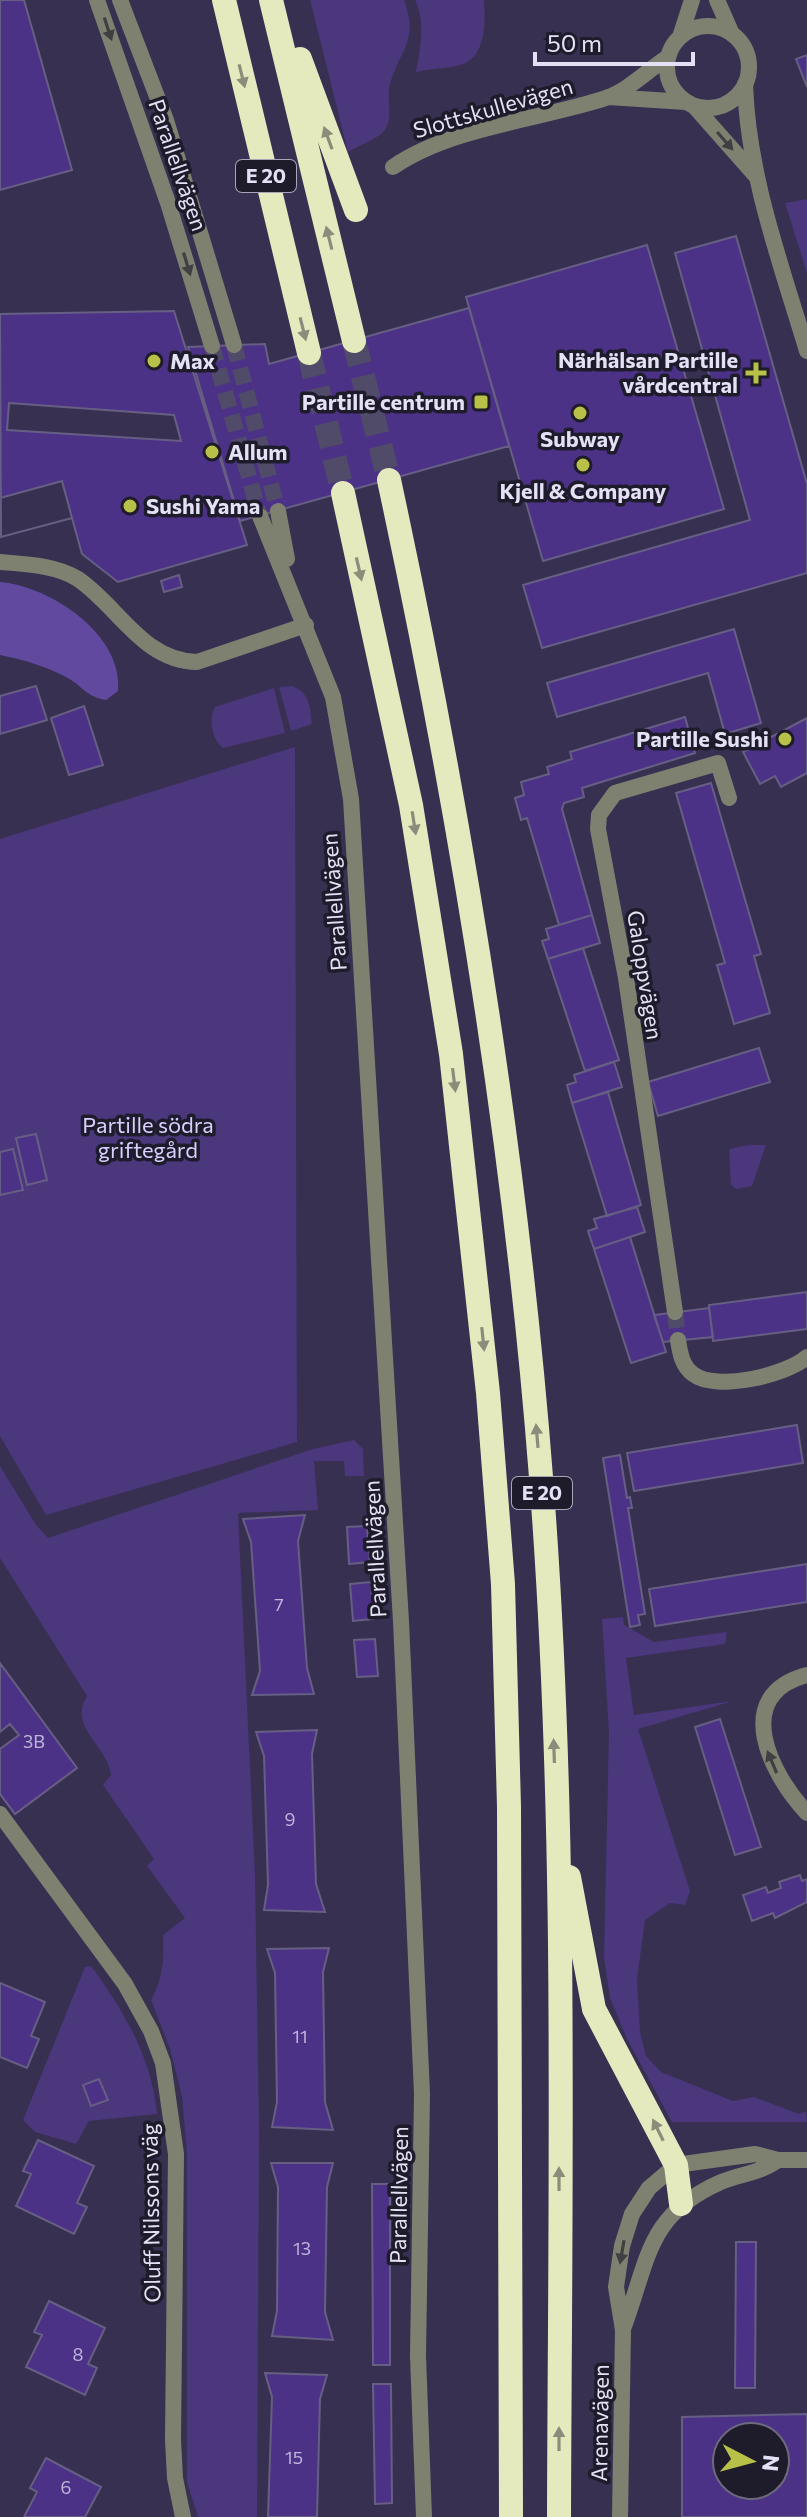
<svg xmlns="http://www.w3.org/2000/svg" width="807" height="2517" viewBox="0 0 807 2517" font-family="Commissioner,sans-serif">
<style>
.green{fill:#4a377c}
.forest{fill:#6249a0}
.building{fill:#4c3287;stroke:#665f83;stroke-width:2;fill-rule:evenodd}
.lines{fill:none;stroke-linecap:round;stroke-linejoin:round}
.minor-tunnel{stroke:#514b6a;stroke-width:16;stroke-dasharray:16 8;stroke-linecap:butt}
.tertiary-tunnel{stroke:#514b6a;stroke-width:16;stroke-dasharray:16 8;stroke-linecap:butt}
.motorway-tunnel{stroke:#514b6a;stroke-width:24;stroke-dasharray:24 12;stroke-linecap:butt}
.minor{stroke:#7f8170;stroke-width:16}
.tertiary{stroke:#7f8170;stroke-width:16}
.motorway{stroke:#e5eabe;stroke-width:24}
.oneway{fill:#403f42}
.oneway2{fill:#8b8d7b}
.poi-dot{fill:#b7c147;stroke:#1e1b2a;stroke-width:3}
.labels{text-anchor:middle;stroke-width:7;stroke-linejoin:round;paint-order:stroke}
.number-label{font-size:18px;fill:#beb5da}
.shield{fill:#1e1b2a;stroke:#a9a6b9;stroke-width:2}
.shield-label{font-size:20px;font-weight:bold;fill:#e4e1f6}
.street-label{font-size:22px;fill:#e4e1f6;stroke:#1e1b2a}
.poi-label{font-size:22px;font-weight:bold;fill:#e4e1f6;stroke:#1e1b2a;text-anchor:end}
.park-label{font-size:22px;fill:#d8cfff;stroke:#1e1b2a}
</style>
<rect width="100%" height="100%" fill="#373051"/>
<path class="green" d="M310,0H404C419,40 401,48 390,84C386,98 393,116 386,128C380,139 359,145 348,152Z
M415,0H484C485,19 487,53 465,63C452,69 431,68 416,72C420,49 426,22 415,0Z
M807,199V273L785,203Z
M292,686C310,693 310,706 312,724L291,731L279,687Z
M274,688L285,733L223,748C212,740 208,719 215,707Z
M295,747L297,1442L46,1515L0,1436V839Z
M749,1145H766L752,1186L736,1189L731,1185L729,1149Z
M354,1440L363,1449L364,1476H345L344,1461H314L318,1510L238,1513L255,1874L259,2129L257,2517H198L187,2482V2154L182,2096L170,2049L151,2000C163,1978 164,1960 163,1935L185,1918L147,1866L154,1859L103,1785L111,1775C106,1743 68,1728 87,1696L0,1558V1466L36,1525L48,1538L313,1449Z
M623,1617L624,1625L654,1642L727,1632L725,1644L626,1658L634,1715L733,1701L638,1729L690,1891L685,1905L670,1903L645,1920L637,1979L640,2032L646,2056L661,2072L733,2101L754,2097L799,2114L806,2111L807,2122H672L627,2039L610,1998L604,1958L609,1732L602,1619Z
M91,1966C124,2011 152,2058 157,2114L89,2121L76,2144L35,2132L23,2120L85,1967Z"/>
<path class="forest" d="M0,582C50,586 124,635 118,691L106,700C87,697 83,687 68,678C45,666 25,660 0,655Z"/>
<path class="building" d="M0,0H24L72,170L0,190Z
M807,55V87L796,59Z
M736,236L807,484V573L542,648L523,585L750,520L675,253Z
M647,245L724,509L543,561L466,297Z
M469,308L509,446L240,521L188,347L265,344L269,364Z
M174,311L247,545L118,582L82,554L72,518L1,537L0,314Z
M9,403L174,415L181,441L7,430Z
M62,481L72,518L1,537L0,498Z
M179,575L182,587L164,592L161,581Z
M734,629L761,723L725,734L708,673L557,717L547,683Z
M36,686L47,720L0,734V696Z
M84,706L103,765L69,775L51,718Z
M685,717L695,753L582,788L584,797L564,803L562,809L592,915L559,925L527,818L521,820L515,798L524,795L521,782L549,774L547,767L572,759L570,752Z
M807,718V773L781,787L775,776L760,784L743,752Z
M711,783L761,954L754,956L770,1013L734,1024L717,965L725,963L676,793Z
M592,915L600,943L548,959L542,941L549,939L546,929Z
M583,948L619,1060L585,1071L548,959Z
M759,1048L770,1082L658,1116L648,1082Z
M614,1062L622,1087L572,1103L567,1085L576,1082L574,1075Z
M608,1092L641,1205L607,1216L572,1103Z
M36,1134L47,1180L27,1185L16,1138Z
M13,1149L23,1190L0,1195V1152Z
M637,1207L645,1232L594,1249L588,1231L597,1228L594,1219Z
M630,1237L666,1352L631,1363L594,1249Z
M807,1292V1329L713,1341L709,1305Z
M709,1308L713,1337L663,1342L654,1315Z
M797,1425L803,1463L634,1491L627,1453Z
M620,1455L627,1498L630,1497L632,1508H628L645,1614L638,1615L640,1625L630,1627L603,1458Z
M305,1515L298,1541L307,1668L314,1694L252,1695L260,1671L251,1542L243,1519Z
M367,1526L370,1562L349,1564L347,1527Z
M807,1564V1602L655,1626L649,1589Z
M371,1582L373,1619L353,1621L350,1584Z
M375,1639L378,1676L357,1677L354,1640Z
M0,1663L77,1768L15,1814L0,1794V1749L19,1735L10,1724L0,1732Z
M720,1719L761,1847L735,1855L695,1727Z
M317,1730L312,1754L316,1884L325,1912L264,1910L268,1885L264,1756L256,1732Z
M800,1875L802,1881L807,1879V1902L775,1918L773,1913L752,1921L743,1895L766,1887L768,1893L781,1888L779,1882Z
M329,1948L323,1972L325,2102L333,2130L272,2127L277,2102L275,1973L267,1949Z
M0,1983L45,2002L31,2036L39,2039L27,2068L0,2057Z
M99,2079L108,2100L91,2106L83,2085Z
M38,2140L94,2166L77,2203L87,2207L74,2234L16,2206L31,2174L23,2171Z
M271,2163H333L327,2187L325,2312L333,2340L272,2336L277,2311L278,2187Z
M372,2184H390V2365H373Z
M736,2242H756L755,2388H735Z
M49,2301L105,2328L88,2364L97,2368L85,2395L26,2367L42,2335L34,2332Z
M265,2373L327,2375L320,2399L317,2517H268L272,2397Z
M373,2384H391L392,2503L375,2504Z
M807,2414V2517H682V2417ZM727,2437H775V2485H727Z
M46,2458L101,2487L85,2517H24L37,2492L30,2488Z"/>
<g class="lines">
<path class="minor-tunnel" d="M675,1312L678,1340"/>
<path class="tertiary-tunnel" d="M234,345L278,511
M212,346L260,516"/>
<path class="motorway-tunnel" d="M354,341L389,480
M309,353L343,493"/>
<path class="minor" d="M745,84C748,176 781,264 807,351
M694,106L755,175
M0,562C24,564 57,565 78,579C119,607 143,661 197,662L306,625
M675,1312L626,978L598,829L599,815L615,793L718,763L729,798
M678,1340C680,1353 682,1366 693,1374C716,1392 787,1375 807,1357
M807,1675C730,1695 771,1775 807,1813
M0,1814L125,1984L151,2031L163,2063L176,2154L173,2440L175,2478L183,2517
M623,2329C649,2260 646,2215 721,2182C740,2174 761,2173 778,2160
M620,2517L623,2330L616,2287L622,2246L632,2214L649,2188L676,2165L755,2154L778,2160H807"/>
<path class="tertiary" d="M97,0L168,203L212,346
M120,0L166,120L234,345
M717,0L732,34
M667 67a41 41 0 1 1 82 0a41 41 0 1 1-82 0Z
M680,37L692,0
M608,97L686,102
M393,167C451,127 539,120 606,98C629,90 648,70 668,57
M278,511L287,559
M260,516L333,697L351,799L401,1621L422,2094L418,2356L424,2517"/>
<path class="motorway" d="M224,0L309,353
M271,0L354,341
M300,59L356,210
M389,480C460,810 515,1141 541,1477C568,1822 560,2171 559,2517
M343,493L411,805L451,1054L488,1393L503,1584L509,1807L511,2517
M569,1877L594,2009L676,2165L681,2204"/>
</g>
<defs><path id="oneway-solid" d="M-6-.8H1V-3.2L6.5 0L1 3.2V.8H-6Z" transform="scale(2)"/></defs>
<g class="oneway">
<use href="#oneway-solid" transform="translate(108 29) rotate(72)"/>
<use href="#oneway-solid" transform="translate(725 141) rotate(49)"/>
<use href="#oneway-solid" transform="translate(187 264) rotate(73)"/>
<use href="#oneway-solid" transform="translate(772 1762) rotate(-113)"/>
<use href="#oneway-solid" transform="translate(622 2252) rotate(100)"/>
</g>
<g class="oneway2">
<use href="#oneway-solid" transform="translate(242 76) rotate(76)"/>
<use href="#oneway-solid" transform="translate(328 138) rotate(-110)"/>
<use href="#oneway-solid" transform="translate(329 238) rotate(-104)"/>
<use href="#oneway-solid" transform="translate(303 329) rotate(76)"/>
<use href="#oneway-solid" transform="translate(359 569) rotate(77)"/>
<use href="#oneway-solid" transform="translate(414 823) rotate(81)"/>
<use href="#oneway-solid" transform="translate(454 1080) rotate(83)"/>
<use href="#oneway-solid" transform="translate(483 1339) rotate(84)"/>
<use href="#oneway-solid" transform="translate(537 1436) rotate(-95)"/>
<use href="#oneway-solid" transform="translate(554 1751) rotate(-92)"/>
<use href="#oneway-solid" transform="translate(658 2130) rotate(-116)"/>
<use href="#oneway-solid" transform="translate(559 2179) rotate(-90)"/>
<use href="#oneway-solid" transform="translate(559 2439) rotate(-90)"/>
</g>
<g class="poi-dot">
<circle cx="154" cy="361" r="8"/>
<path d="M752 361h8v8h8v8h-8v8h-8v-8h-8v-8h8z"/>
<rect x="473" y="394" width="16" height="16" rx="4"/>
<circle cx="580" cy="413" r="8"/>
<circle cx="212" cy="452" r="8"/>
<circle cx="583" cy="465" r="8"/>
<circle cx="130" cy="506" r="8"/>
<circle cx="785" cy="739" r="8"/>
</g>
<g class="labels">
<g class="number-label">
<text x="279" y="1611">7</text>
<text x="34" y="1748">3B</text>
<text x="290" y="1826">9</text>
<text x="300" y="2043">11</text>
<text x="302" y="2255">13</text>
<text x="78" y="2361">8</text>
<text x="294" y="2464">15</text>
<text x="66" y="2494">6</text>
</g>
<g class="shield">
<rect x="236" y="160" width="60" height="32" rx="6"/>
<rect x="512" y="1477" width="60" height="32" rx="6"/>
</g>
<g class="shield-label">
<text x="266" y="183">E 20</text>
<text x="542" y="1500">E 20</text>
</g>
<g class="street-label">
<text transform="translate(493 108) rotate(-16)" y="8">Slottskullevägen</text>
<text transform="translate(178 165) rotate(71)" y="8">Parallellvägen</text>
<text transform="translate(334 902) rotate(-94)" y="8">Parallellvägen</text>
<text transform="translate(645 975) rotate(81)" y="8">Galoppvägen</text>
<text transform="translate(375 1549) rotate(-93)" y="8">Parallellvägen</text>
<text transform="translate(399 2195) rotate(-89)" y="8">Parallellvägen</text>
<text transform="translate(151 2213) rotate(-91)" y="8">Oluff Nilssons väg</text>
<text transform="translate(600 2423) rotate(-89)" y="8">Arenavägen</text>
</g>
<g class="poi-label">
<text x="738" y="368">Närhälsan Partille<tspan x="738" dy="25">vårdcentral</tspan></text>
<text x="170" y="369" text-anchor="start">Max</text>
<text x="465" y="410">Partille centrum</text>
<text x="580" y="447" text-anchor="middle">Subway</text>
<text x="228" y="460" text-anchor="start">Allum</text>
<text x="583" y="499" text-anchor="middle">Kjell &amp; Company</text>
<text x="146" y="514" text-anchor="start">Sushi Yama</text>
<text x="769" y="747">Partille Sushi</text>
</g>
<g class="park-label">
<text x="148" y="1133">Partille södra<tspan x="148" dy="25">griftegård</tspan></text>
</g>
</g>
<g transform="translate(751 2461) rotate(96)"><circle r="38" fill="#1e1b2a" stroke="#6d6a7c" stroke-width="2"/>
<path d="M0-6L14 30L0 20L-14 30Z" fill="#b7c147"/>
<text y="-12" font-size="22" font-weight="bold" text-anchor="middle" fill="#e4e1f6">N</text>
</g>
<path d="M535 52v12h158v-12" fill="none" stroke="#e4e1f6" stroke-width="4"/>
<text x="547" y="52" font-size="24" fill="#e4e1f6" stroke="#1e1b2a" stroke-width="6" paint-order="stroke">50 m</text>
</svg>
